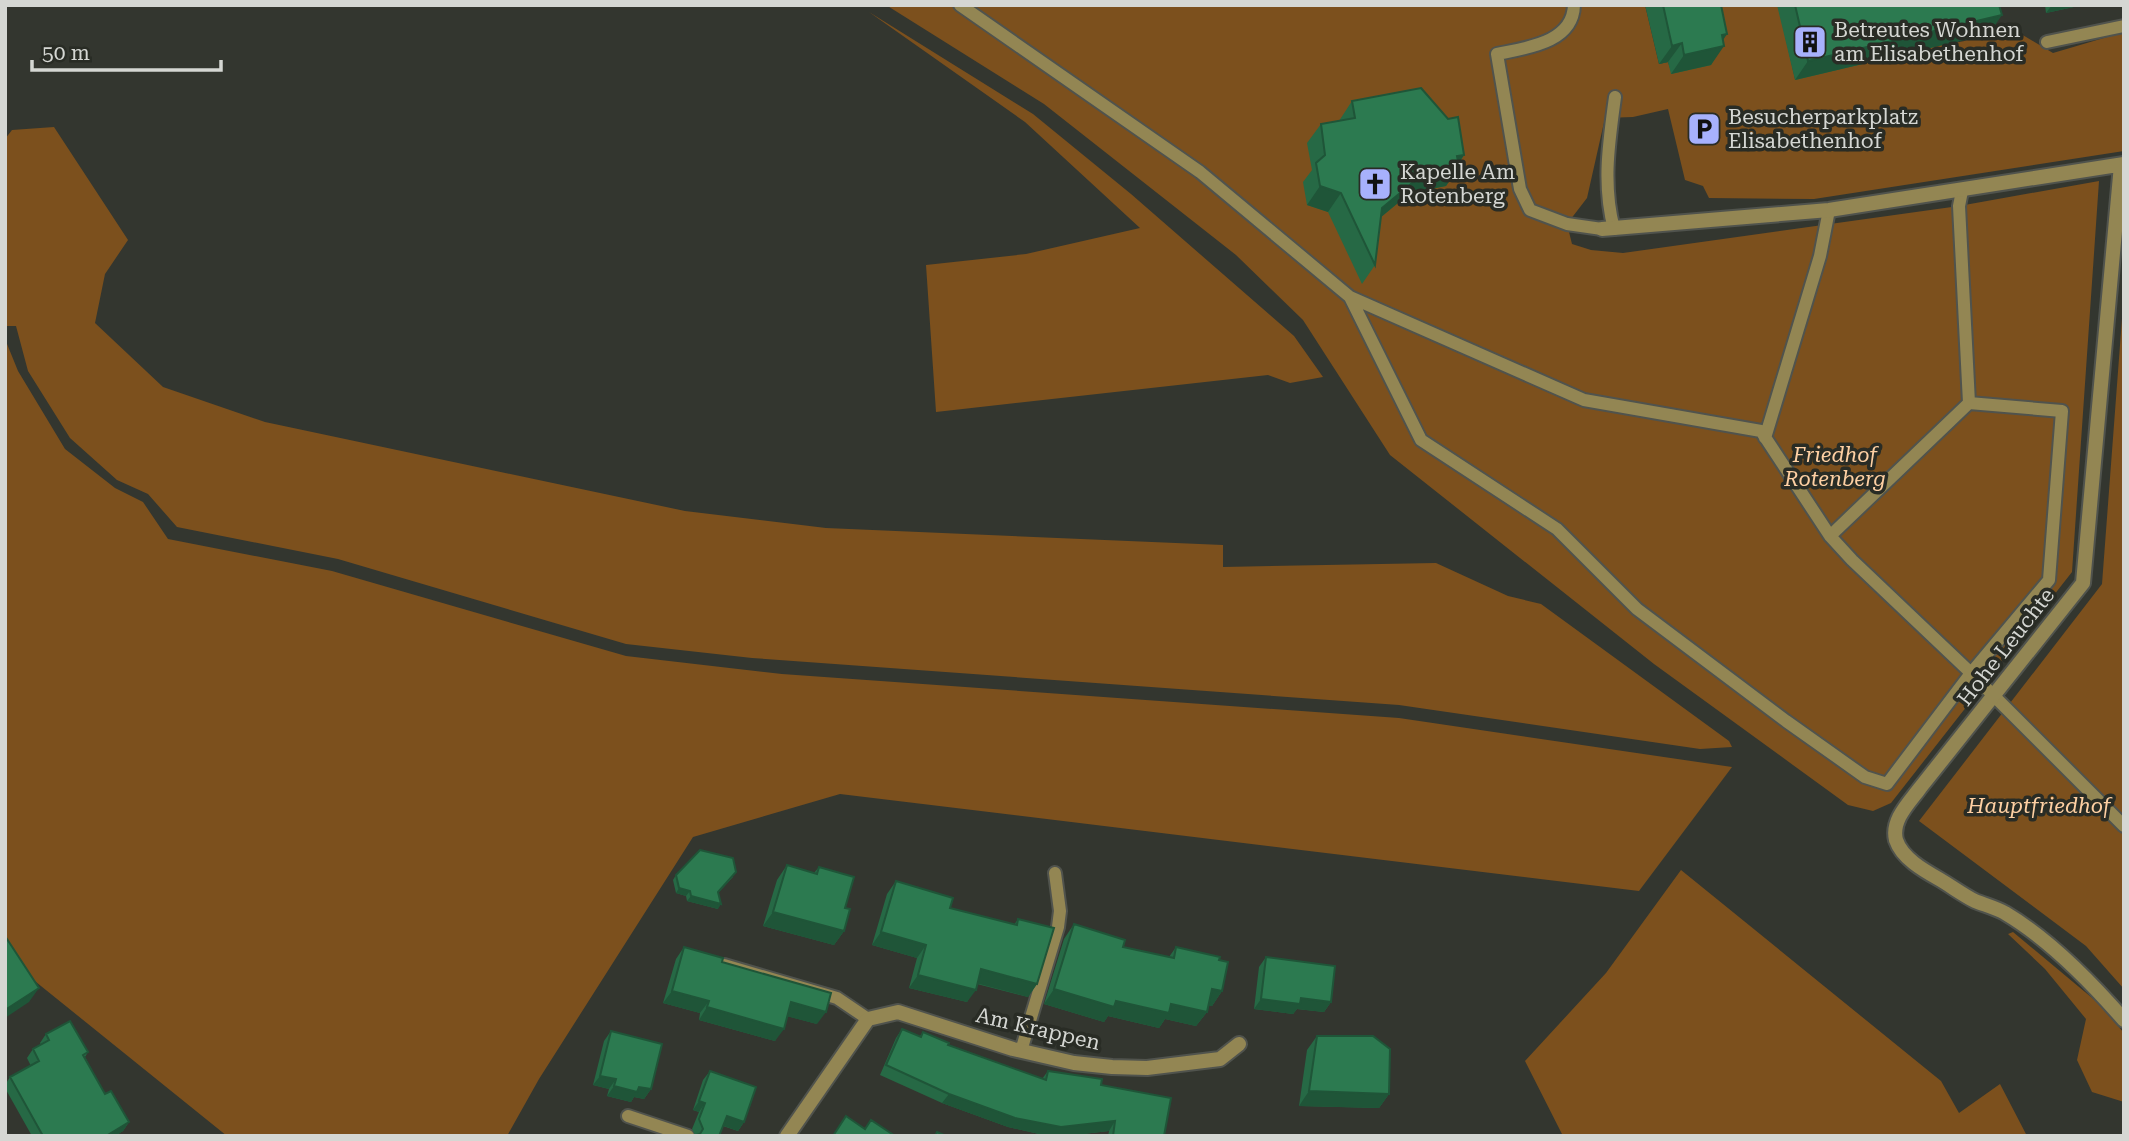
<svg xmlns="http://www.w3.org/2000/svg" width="2129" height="1141" viewBox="0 0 2129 1141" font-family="'Roboto Serif',serif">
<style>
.green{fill:#7c501d}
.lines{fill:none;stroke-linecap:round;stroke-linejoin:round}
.service-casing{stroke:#50534d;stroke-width:16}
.minor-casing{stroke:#50534d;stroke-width:18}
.service{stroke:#938653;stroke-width:12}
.minor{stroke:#938653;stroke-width:14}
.wall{fill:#266945}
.shaded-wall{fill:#1f5538}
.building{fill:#2c7a50;stroke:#1f5538;stroke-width:2}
.labels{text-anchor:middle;stroke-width:7;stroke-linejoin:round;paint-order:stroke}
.poi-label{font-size:21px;fill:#d5d7d3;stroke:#292c25;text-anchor:start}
.park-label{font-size:21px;font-style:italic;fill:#fed0a3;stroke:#292c25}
.street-label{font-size:21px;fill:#d5d7d3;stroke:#292c25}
</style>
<rect width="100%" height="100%" fill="#33362f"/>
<path class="green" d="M886,5H1645L1659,64L1668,62L1672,74L1703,5H1778L1795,79L1840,69L1834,39L1866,31L1873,62L1918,52L1912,23L1944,45L2016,31L2053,53L2124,32V151L1814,199L1709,198L1703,186L1685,180L1668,109L1633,117L1605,118L1587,198L1567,224L1572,244L1591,250L1623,253L1959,206L2099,181L2072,572L1891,803L1873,811L1848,805L1654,664L1390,455L1303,320L1236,255L1044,104Z
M869,12L1033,114L1131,194L1294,336L1323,377L1290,383L1268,375L936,412L926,265L1026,254L1140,228L1025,122Z
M54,127L128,240L105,274L95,323L163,387L265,422L685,511L826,528L1223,545V567L1436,563L1508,596L1541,604L1729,741L1732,747L1700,749L1399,705L752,658L626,644L338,559L177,527L148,494L117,480L70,438L28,371L16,326H5V139L12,130Z
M2124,292V989L2086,946L1919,821L2102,584Z
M5,339L18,371L65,449L115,488L143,502L168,539L332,571L626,656L782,674L1399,718L1732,767L1639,891L840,794L693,837L539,1079L507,1136H227L5,957Z
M1681,870L1941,1081L1959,1113L2000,1084L2027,1136H1563L1525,1061L1606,973Z
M2013,932L2097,1002L2124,1033V1102L2092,1092L2077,1060L2086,1019L2045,969L2008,934Z"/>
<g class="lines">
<defs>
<path id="service" d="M960,5L1200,172L1350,297L1584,400L1761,431L1830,536L1852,560L1971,673L2124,826
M1574,5C1573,43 1526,48 1497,54L1520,189L1530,210L1567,224L1602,229
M2047,42L2124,26
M1614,229C1602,184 1609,142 1615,97
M1350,297L1421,440L1557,529L1637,609L1786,721L1865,777L1887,784L1971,673L2049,580L2062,411L1969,403L1959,206L1962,191
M1765,438L1820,256L1829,210
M1830,536L1969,403
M724,965L837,998L868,1019
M1021,1051L1058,927L1060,911L1055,873
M628,1116L688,1136"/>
<path id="minor" d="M2121,165L2083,583L1920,788C1909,803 1891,820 1896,840C1902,858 1923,870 1939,879C1951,886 1963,895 1975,901C1985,905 1996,908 2005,913C2049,939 2091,982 2124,1020
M1602,229L1829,210L2124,164
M787,1136L868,1019L898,1012L1013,1049L1074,1063L1112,1067L1147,1068L1220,1059L1239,1044"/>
</defs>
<use href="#service" class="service-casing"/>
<use href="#minor" class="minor-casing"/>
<use href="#service" class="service"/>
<use href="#minor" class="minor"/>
</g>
<path class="wall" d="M1645,5H1721L1723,41L1711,65L1671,74L1668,62L1659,64Z
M1777,5H1999L1989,34L1795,80Z
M2045,5H2083L2046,13Z
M1352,101L1464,155L1446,186L1410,193L1381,217L1375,265L1362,284L1328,212L1307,205L1303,182L1312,170L1307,143L1321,124L1339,121Z
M787,865L814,873L819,867L845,908L844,931L834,945L763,926L777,880Z
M676,875L733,877L718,893V909L687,901L686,896L676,893L673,880Z
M896,881L950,908L1014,925L1018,919L1037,984L1028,997L977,984L967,1002L909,988L917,958L872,945L887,894Z
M1074,924L1123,947L1169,957L1176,947L1219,960L1222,991L1212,1006L1208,1005L1207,1012L1196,1026L1165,1019L1159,1028L1108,1016L1104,1022L1044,1004L1064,939Z
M684,947L722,962L817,1024L787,1016L775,1041L699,1020L700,1013L663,1003L676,959Z
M1266,957L1331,1002L1324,1012L1297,1009L1293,1014L1254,1009L1259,967Z
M902,1029L920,1036L923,1032L948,1045L1042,1079L1048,1071L1101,1085L1164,1136H1108L1109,1131L1066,1136H1048L1008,1127L942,1103L880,1075L896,1038Z
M611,1031L651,1089L644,1099L634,1097L631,1102L607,1096L609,1089L593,1085L604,1041Z
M46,1034L88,1052L85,1057L105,1094L129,1122L123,1131L115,1136H32L5,1088V1085L10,1077L31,1066L27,1058L33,1049L41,1045L40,1043Z
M1317,1036L1389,1094L1379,1108L1299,1106L1307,1050Z
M710,1071L744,1122L738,1131L723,1126L695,1135L692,1129L699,1112L693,1110L703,1080Z"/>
<path class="shaded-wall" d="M2052,5H2083L2046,13Z
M2002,15L1989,34L1795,80L1808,61Z
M1727,34L1718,48L1724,46L1711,65L1671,74L1684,55L1722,35Z
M1682,43L1668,62L1659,64L1672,46Z
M1464,155L1455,168L1459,167L1446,186L1410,193L1369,227L1382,208L1423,174L1457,156Z
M1320,186L1341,193L1328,212L1307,205Z
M679,888L690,891L686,896L676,893Z
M691,896L721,904L718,909L687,901Z
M773,912L844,931L834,945L763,926Z
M881,932L926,945L917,958L872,945Z
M981,969L1037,984L1028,997L972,982Z
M918,975L976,990L967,1002L909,988Z
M39,988L29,1002L5,1018V1010Z
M1054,989L1116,1001L1171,1004L1207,1012L1196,1026L1165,1019L1159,1028L1108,1016L1104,1022L1044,1004Z
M1212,989L1222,991L1212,1006L1202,1004Z
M672,991L709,1001L700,1013L663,1003Z
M1301,998L1331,1002L1324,1012L1297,1009L1293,1014L1254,1009L1261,999Z
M791,1002L826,1012L817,1024L782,1015Z
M707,1007L784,1029L775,1041L699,1020Z
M600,1076L616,1079L609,1089L593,1085Z
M614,1086L639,1087L651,1089L644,1099L634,1097L631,1102L607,1096Z
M1309,1091L1389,1094L1379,1108L1299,1106Z
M949,1094L1115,1121L1109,1131L1066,1136H1048L1008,1127L942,1103Z
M699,1101L705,1103L699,1112L693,1110Z
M727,1116L744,1122L738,1131L721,1125Z
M129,1122L123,1131L115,1136H106Z"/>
<path class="building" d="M1663,5H1721L1727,34L1722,35L1724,46L1684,55L1682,43L1672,46Z
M1795,5H1999L2002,15L1808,61Z
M1421,88L1448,119L1458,117L1464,155L1457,156L1459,167L1423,174L1382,208L1375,265L1341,193L1320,186L1316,163L1325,155L1321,124L1355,118L1352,101Z
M700,850L733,858L736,872L718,892L721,904L691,896L690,891L679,888L676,875Z
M787,865L817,874L819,867L854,877L845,908L850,909L844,931L773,912Z
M896,881L953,898L950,908L1017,925L1018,919L1054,928L1037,984L981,969L976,990L918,975L926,945L881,932Z
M1074,924L1125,940L1123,947L1174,958L1176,947L1220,957L1219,960L1228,962L1222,991L1212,989L1207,1012L1171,1004L1169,1013L1116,1001L1114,1007L1054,989Z
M5,936L39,988L5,1010Z
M684,947L723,958L722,962L831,993L826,1012L791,1002L784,1029L707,1007L709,1001L672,991Z
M1266,957L1335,966L1331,1002L1301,998L1300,1004L1261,999Z
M70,1021L88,1052L83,1055L105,1094L111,1091L129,1122L106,1136H43L10,1077L39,1061L33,1049L49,1040L46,1034Z
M902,1029L921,1037L923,1032L949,1043L948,1045L1046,1080L1048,1071L1102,1079L1101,1085L1171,1098L1164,1136H1113L1115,1121L1061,1127L1015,1118L949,1094L886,1065Z
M611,1031L662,1044L651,1089L639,1087L637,1092L614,1086L616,1079L600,1076Z
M1317,1036H1373L1390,1049L1389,1094L1309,1091Z
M710,1071L756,1087L744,1122L727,1116L719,1136H692L700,1134L703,1129L699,1119L705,1103L699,1101Z
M846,1116L865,1129L871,1120L895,1136H833Z
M937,1132L946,1136H935Z"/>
<defs>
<symbol id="building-square" viewBox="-11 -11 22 22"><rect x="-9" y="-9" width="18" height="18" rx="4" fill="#a7b1fc" stroke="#292c25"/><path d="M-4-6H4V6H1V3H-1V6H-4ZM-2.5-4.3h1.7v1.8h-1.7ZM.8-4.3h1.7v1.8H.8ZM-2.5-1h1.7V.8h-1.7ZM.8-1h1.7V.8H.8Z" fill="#111"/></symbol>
<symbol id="parking-square" viewBox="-11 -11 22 22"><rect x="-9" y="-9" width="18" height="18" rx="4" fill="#a7b1fc" stroke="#292c25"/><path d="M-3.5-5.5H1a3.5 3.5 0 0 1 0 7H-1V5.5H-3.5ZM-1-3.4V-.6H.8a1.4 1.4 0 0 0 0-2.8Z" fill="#111"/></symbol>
<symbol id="church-square" viewBox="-11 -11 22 22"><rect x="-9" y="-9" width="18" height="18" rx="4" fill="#a7b1fc" stroke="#292c25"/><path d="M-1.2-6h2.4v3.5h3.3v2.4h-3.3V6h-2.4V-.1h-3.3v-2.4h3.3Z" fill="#111"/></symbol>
</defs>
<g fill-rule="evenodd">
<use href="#building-square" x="1791" y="23" width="38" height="38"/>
<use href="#parking-square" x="1685" y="110" width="38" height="38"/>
<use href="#church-square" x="1356" y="165" width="38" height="38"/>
</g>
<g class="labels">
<g class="poi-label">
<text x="1834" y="37">Betreutes Wohnen<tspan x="1834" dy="24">am Elisabethenhof</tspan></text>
<text x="1728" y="124">Besucherparkplatz<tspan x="1728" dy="24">Elisabethenhof</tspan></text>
<text x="1400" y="179">Kapelle Am<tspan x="1400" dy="24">Rotenberg</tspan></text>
</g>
<g class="park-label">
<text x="1835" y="462">Friedhof<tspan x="1835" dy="24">Rotenberg</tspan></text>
<text x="2039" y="813">Hauptfriedhof</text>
</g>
<g class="street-label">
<text transform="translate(2006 647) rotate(-52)" y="7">Hohe Leuchte</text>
<text transform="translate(1038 1029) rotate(13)" y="7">Am Krappen</text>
</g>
</g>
<rect width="2129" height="1141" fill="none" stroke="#d5d7d3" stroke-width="14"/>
<path d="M32 60v10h189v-10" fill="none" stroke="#d5d7d3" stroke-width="3.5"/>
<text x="42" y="60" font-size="21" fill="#d5d7d3" stroke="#292c25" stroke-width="5" paint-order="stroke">50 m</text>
</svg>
